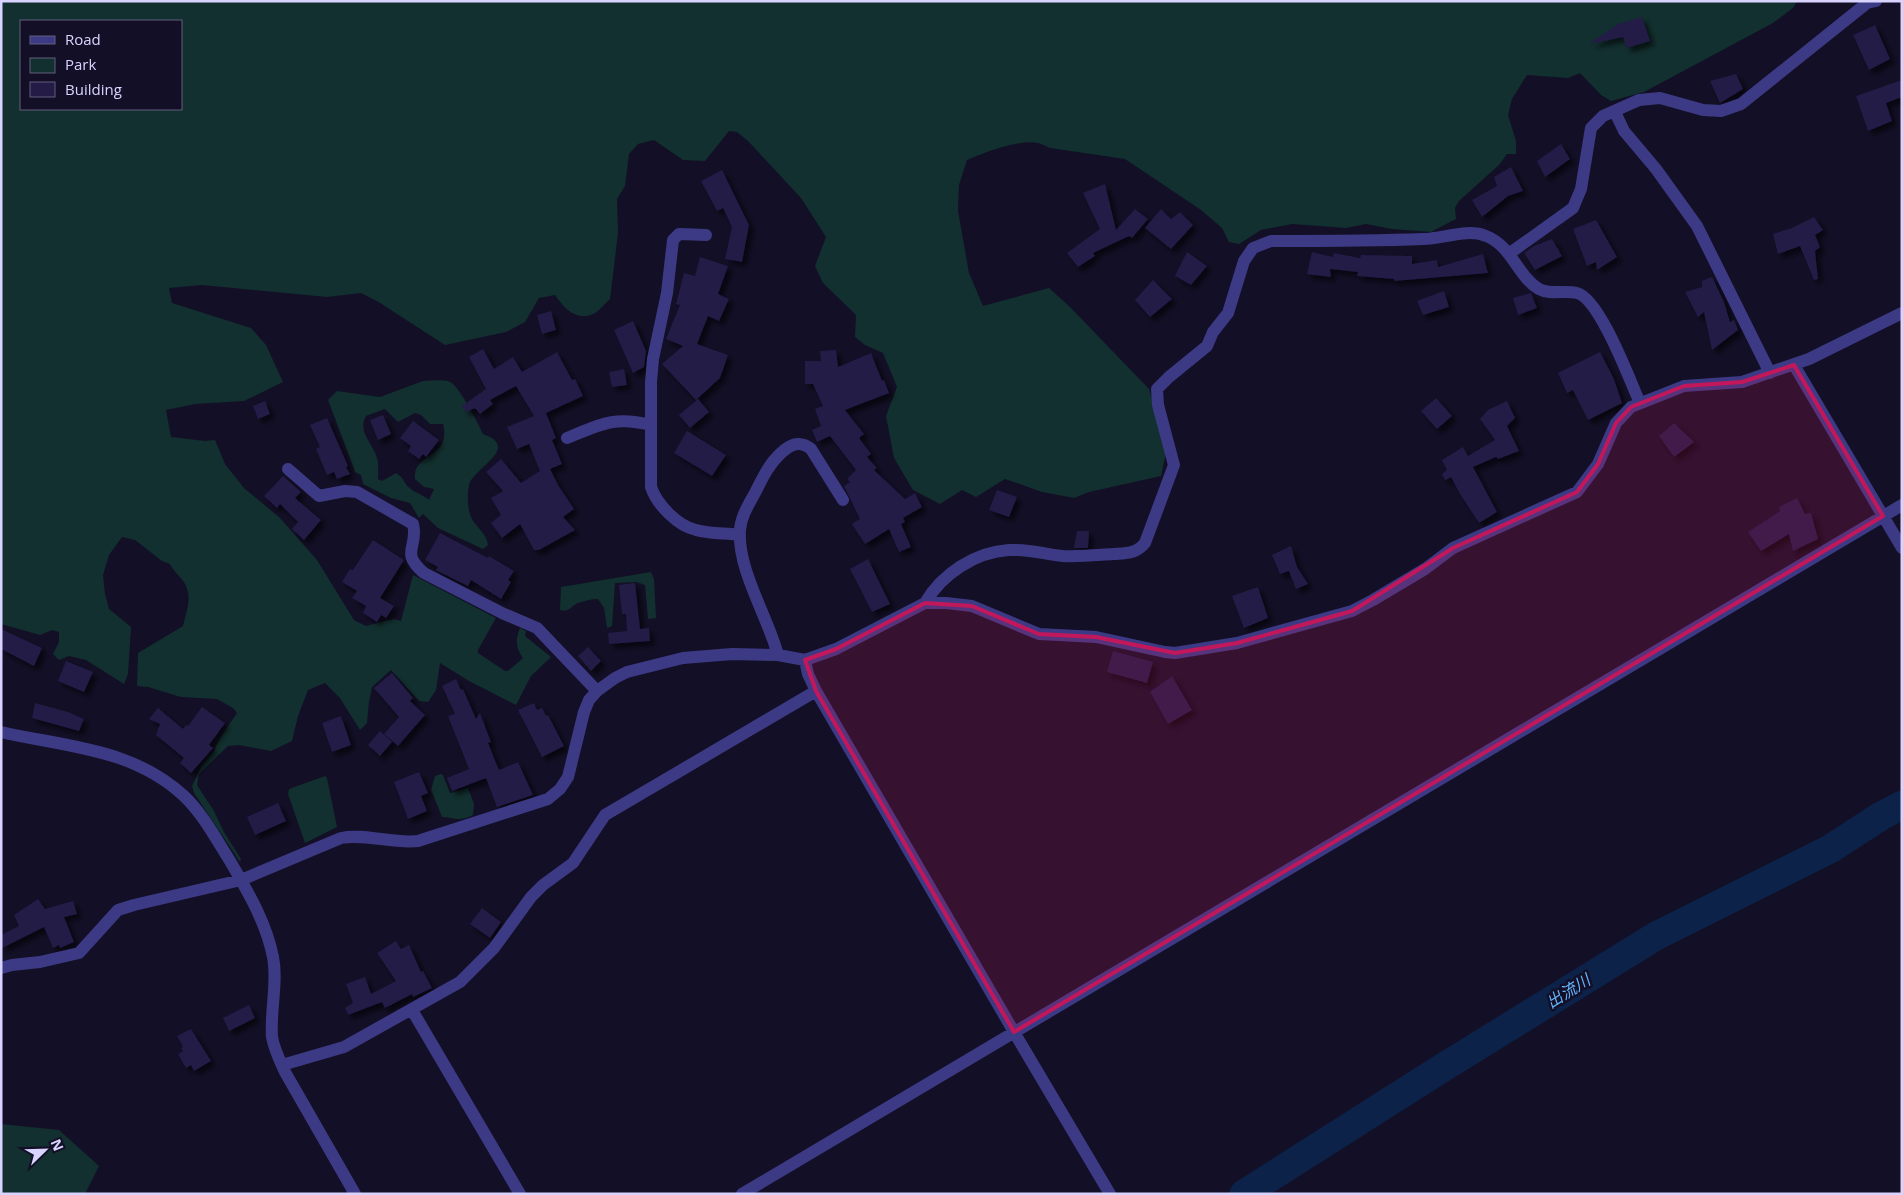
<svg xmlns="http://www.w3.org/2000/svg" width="1903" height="1195" viewBox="0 0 1903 1195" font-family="'Open Sans','Noto Sans JP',sans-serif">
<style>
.green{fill:#12302f;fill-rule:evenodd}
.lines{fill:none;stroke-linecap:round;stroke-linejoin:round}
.river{stroke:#0c2248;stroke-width:29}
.building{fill:#241b47;filter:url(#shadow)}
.minor{stroke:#3d3a85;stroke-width:12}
.marked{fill:#c2185b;fill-opacity:0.2;stroke:#c2185b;stroke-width:4;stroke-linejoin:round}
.labels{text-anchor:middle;stroke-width:5;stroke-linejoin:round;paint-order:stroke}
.water-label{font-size:16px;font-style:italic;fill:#62b6ff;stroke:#130f26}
</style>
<defs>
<filter id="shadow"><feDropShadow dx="4.5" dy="4.5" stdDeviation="2.5" flood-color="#0009"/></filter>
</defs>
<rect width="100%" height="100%" fill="#130f26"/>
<path class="green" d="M1,1H1797L1793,8L1773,23L1644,92L1611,101L1601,95L1580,73L1568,78L1527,75L1512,99L1508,115L1516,141V154H1507L1499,165L1459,201L1455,208L1456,219L1431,232L1392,229L1366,224L1346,228L1292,224L1261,230L1239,244L1229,242L1222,228L1201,210L1125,159L1050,148C1046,146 1042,144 1038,143C1020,139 985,152 967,160L959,185L958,211L969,273L983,306L1049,288L1070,307L1149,389L1167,448L1161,476L1089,492L1074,498L1042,492L1005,479L976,497L962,490L940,504L913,490L894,458L886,416L897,387L883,353L865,345L855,337L856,315L823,283L815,266L826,237L801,198L748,141L737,132L729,131L705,161L683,160L654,140L638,144L629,154L625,186L617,199L618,233L610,299C605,303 600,310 595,313C577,323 564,308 555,295L539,298L525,322L506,332L445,345L377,301L361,293L327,297L202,285L169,288L172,303L251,328L266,345L283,382L244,401L195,404L166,410L171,437L205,441L215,440L225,464L244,488L280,518L317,560L354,620L366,626L393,619L401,621L413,575L496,618L478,650V653L505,671H508L523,658C516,649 515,639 520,628L526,631L525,636L551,657L531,676L516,705L469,681L440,663L436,690L428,702L419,701L391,670L372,687L369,702L367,723L360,730L340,698L325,683L308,690L298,716L292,741L271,751L239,745L228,746L199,774L197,785L214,811L224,832L241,859L240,862L194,793L192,786L202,765L215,750C215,743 232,721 237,713L233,708L217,699L181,697L148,687L137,686L138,653L183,626C186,613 192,599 186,586C183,578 174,573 170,564L162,561L135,540L122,537L109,555L103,575L105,594L109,609L131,627L128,674L124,684L86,660L69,656L59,660L53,654L59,642V632L52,630L40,635L1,624ZM21,21H181V109H21Z
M423,381C431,381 442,379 450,382C458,384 479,425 483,434C522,448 473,468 469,485C467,495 467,509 472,519C477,528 487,534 488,545L483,549L438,528L423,514L419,518L410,503L391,498L363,484L361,475L355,472L353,466L328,400L337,391L380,397ZM385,409L398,422L415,413L421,415L430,424H443C452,459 412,452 415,479L424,487L434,489L429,500C424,495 417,494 411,489C404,485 405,478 396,473L382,481L378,479C378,472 379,464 377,458C373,443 357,432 366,416Z
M651,572L654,579L656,618L648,619L645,585L636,582L615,583L612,626L607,628L604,608L598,599C591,599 585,601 578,603C571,606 569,613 560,610L561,587Z
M441,774L443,775L450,793L468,788L474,804L473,815C459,822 457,818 442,817L431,790L435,776Z
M325,776L327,778L337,827L305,843L288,794L289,789Z
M1,1124L59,1130L99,1166L85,1194H1Z"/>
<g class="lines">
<path class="river" d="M1244,1194L1439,1070L1656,936L1830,849L1881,816L1902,805"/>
</g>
<path class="building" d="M1642,17L1650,41L1627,48L1623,37L1589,44L1618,24Z
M1875,25L1890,59L1869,70L1853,35Z
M1736,74L1743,89L1720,103L1710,81Z
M1902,80V97L1886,103L1892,121L1868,131L1856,96Z
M1561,144L1570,159L1545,177L1537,161Z
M1511,167L1523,191L1508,196L1482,217L1472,200L1497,186L1494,177Z
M722,170L749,225L742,262L725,259L732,227L723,208L717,211L701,181Z
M1105,184L1116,230L1135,209L1148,219L1132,238L1129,236L1093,253L1095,256L1078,267L1067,253L1100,229L1083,193Z
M1161,209L1171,219L1180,212L1193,225L1171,249L1145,228Z
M1814,217L1823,230L1815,235L1820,247L1815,251L1818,279L1814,280L1800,246L1778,254L1773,234L1792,228Z
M1596,220L1617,257L1597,270L1596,262L1587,266L1573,229Z
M1552,239L1562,256L1535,270L1524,253L1534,246Z
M1187,252L1207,266L1191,285L1175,276Z
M1312,252L1333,257L1334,253L1360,258L1361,255L1412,256V264L1437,260L1438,267L1483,254L1488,273L1394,281V279L1357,276L1358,272L1330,269L1331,277L1307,274Z
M700,257L728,266L718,294L729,299L719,321L708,316L697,344L728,355L720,378L696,400L662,364L683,346L666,339L680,305L676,304L684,273L695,276Z
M1712,277L1724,302L1730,322L1734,320L1738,330L1712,350L1704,312L1698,317L1685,292L1702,287V281Z
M1153,280L1172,299L1150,317L1135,300Z
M1444,291L1449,307L1423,315L1417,301Z
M1531,293L1537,308L1518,315L1513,298Z
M551,311L556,330L542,334L537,315Z
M633,321L646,351L644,367L633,373L614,330Z
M483,349L494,369L513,357L522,372L557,352L572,380L575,379L583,396L546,413L556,438L552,440L562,464L550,469L558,485L574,509L563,517L575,530L539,550H534L520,524L502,538L491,523L501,515L491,498L503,491L486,472L501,459L521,483L540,471L529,444L517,449L507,427L534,416L516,386L490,400L493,404L480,414L475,408L466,412L462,406L486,389L469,357Z
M836,350L838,367L871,353L882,381L884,380L889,393L845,410L864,434L859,438L871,454L867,457L877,468L874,470L905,499L915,493L922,507L903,518L905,522L901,524L911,547L899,552L889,529L865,544L852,524L860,519L844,486L850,482L847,479L856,470L830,436L817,442L812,430L821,426L815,409L823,406L813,384H805V361H821L820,351Z
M1600,352L1614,379L1622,403L1588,420L1573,390L1567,393L1558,373Z
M624,369L627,385L612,387L609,372Z
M1436,398L1452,416L1437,429L1421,411Z
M698,399L709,412L690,428L679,415Z
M265,401L270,414L258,419L253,406Z
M1507,401L1515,418L1507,426L1519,451L1498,459L1496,457L1473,467L1497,512L1479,523L1460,494L1451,477L1445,480L1442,474L1447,470L1442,460L1463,447L1468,456L1495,440L1480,419L1488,410Z
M383,415L391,434L378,440L370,420Z
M327,418L348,466L346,467L350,474L337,479L334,472L327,475L316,449L320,447L310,425Z
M413,421L439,440L426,457L423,454L419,459L408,451L411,446L400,438Z
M1674,423L1694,442L1674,457L1659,436Z
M687,431L726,455L712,476L674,453Z
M283,476L301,492L295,498L321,520L304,540L292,529L298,522L280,504L277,508L264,496Z
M997,490L1017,497L1009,517L989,510Z
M1797,498L1805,514L1811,513L1818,539L1793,551L1789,534L1761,551L1748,532L1780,511L1779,507Z
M1077,531H1089L1088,548H1074Z
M440,533L488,558L489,556L514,571L508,580L511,582L501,599L471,580L468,586L436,570L438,567L425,560Z
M373,540L404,560L380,598L394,606L386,618L381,615L377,622L363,613L366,606L352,598L357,591L342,582L350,569L353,570Z
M1291,546L1297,567L1308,584L1296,589L1289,571L1280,574L1272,555Z
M868,559L890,604L872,612L850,569Z
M635,583L640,629L649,628L650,641L609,644L608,633L627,631L626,614H622L619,585Z
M1258,587L1268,618L1244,628L1232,596Z
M1,629L42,648L34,666L1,649Z
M588,647L601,661L591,671L578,656Z
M1113,651L1153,662L1147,683L1107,672Z
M66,661L93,672L84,692L58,681Z
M392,673L413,698L410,701L425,715L398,746L384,734L399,717L374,688Z
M1172,676L1192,710L1168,724L1150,692Z
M456,679L461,690L463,689L476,719L480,713L491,742L488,743L499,770L518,762L533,795L497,807L486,778L452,791L447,778L469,769L448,716L455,714L442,686Z
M35,703L68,712L84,719L79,731L32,718Z
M534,703L537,710L542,708L546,716L548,715L564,746L542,757L518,710Z
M202,707L225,723L209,745L213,748L191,773L180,763L184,758L156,735L160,724L149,719L158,708L183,729L186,725L188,726Z
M341,716L351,745L332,752L322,723Z
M380,731L392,742L380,756L368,745Z
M419,772L428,793L421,796L427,811L408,819L394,782Z
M278,803L286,821L255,835L247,817Z
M38,899L45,909L73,901L77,914L64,917L74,942L60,948L59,945L53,948L44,927L2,948L1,935L19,926L14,915Z
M482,908L501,922L490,938L470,924Z
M396,941L401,949L409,945L421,972L423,971L432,988L413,997L412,994L385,1008L382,1002L348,1015L345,1008L353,1003L346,984L365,977L371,994L396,981L377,953Z
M249,1005L255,1018L229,1031L223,1018Z
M191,1029L211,1061L194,1071L191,1065L186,1068L178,1054L183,1051L181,1048L183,1047L177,1036Z"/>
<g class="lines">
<path class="minor" d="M1615,112L1624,131L1656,169L1697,226L1770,373
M706,235L679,234L673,240L667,293L653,359L651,382V487C657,505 678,526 696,530C710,534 726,533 740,535
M1510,253L1573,208L1581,189L1591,128L1603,116L1639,100L1660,98L1703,110L1721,111L1741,104L1867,3L1876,1
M1794,365L1902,548
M567,438C601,424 614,416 651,425
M288,469L319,496L345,491L357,492L413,524C419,547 399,552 424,573L502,613L537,628L597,691
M925,603C942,574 975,552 1009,550C1027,549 1045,554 1063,556C1080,557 1097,555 1113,554C1126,553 1136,554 1145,543L1174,465L1158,405L1157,389L1169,377L1207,346L1213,332L1228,313L1244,261L1253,248L1271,241C1322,241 1372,241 1423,239C1443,239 1467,228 1486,236C1512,246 1518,277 1539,289C1550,295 1565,290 1577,293C1600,299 1630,381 1640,403
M778,655C768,617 737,569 740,530C741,516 749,504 756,491C763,477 769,464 781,453C791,444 800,440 811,449L843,500
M805,660L808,674L816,691L1014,1032L1110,1194
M1,732C67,747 132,748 184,796C203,814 216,839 230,861C248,892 266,922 273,957C278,983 270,1010 272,1037C274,1049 280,1061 285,1072L355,1194
M1,968L12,965L40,962L79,953L118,910L134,905L241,880L341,838C364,833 393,844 418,841L548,799L560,789L568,777L584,712L589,700L597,691L615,678L627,672L683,658L732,654L778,655L805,660L836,649L925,603H946L972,606L1039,634L1096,637L1165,652L1175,653L1237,643L1352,611L1373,600L1425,569L1453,548L1577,492L1598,464L1616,423L1631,407L1684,386L1742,382L1809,359L1902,313
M412,1010L520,1194
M282,1065L344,1047L460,982L494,948L531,897L543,885L573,863L605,815L816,691
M742,1194L1902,505"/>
</g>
<path class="marked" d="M1794,365L1883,516L1014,1032L816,691L805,660L836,649L925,603L972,606L1039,634L1096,637L1175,653L1237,643L1352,611L1453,548L1577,492L1598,464L1616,423L1631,407L1684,386L1742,382Z"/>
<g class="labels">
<g class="water-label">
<text transform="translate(1568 991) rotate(-32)" y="6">出流川</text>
</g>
</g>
<rect width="1903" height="1195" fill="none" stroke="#d9d4ff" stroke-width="5"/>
<rect x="20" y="20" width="162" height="90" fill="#130f26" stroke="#625e7d"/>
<rect x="30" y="36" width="25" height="8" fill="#3d3a85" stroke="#625e7d"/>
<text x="65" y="45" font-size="15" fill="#d9d4ff">Road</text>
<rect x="30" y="58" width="25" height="15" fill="#12302f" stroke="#625e7d"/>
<text x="65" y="70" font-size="15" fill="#d9d4ff">Park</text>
<rect x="30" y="82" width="25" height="15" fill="#241b47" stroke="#625e7d"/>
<text x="65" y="95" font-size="15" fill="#d9d4ff">Building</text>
<g transform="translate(45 1150) rotate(67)" stroke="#130f26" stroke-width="4" paint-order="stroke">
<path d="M0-4L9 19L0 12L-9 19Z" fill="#d9d4ff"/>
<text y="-8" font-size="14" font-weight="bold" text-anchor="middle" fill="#d9d4ff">N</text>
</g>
</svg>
